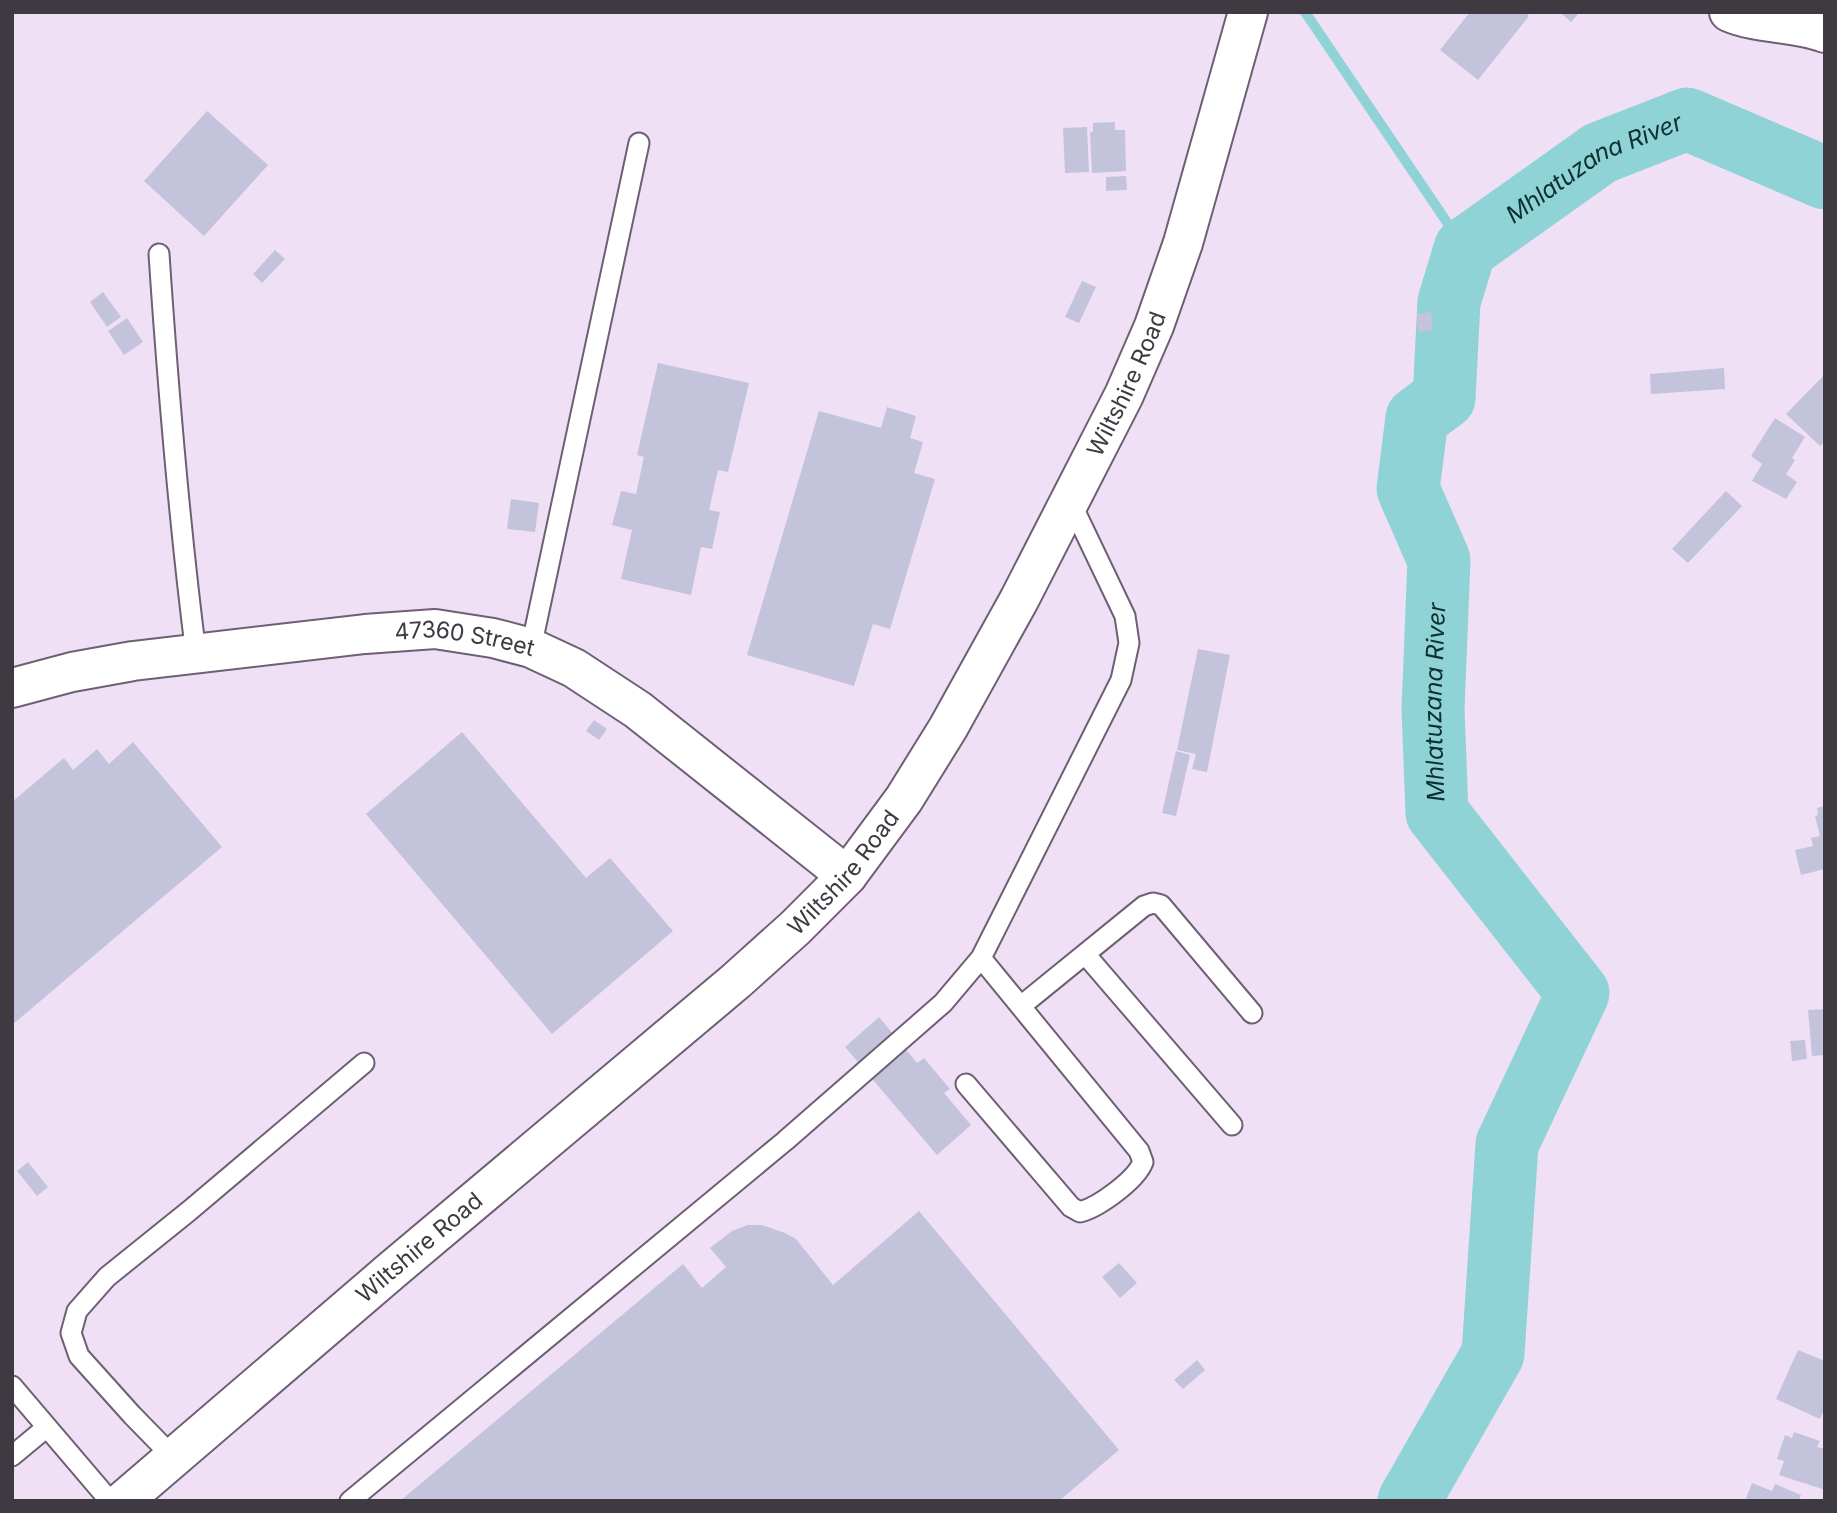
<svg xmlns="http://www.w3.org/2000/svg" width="1837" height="1513" viewBox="0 0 1837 1513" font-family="Inter,sans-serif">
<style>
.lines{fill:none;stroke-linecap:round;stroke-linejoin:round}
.stream{stroke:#8fd3d6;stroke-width:10}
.river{stroke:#8fd3d6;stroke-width:63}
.building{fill:#c3c3dc}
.lane-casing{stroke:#6e5f73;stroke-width:23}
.street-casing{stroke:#6e5f73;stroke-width:42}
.secondary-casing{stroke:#6e5f73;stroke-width:42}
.lane{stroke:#fff;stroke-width:19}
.street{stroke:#fff;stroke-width:38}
.secondary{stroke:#fff;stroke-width:38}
.labels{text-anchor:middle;stroke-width:7;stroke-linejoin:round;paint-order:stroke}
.street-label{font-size:23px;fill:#3f3942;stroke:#fff}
.water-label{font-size:24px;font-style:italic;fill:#0d2f31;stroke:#fff}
</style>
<rect width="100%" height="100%" fill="#f0e0f6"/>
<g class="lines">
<path class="stream" d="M1305,12L1465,249"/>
<path class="river" id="s1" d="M1409,1501L1493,1354L1507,1144L1578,993L1437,813L1433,709L1439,560L1408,489L1417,418L1444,398L1449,302L1465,249L1600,153L1687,119L1825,178"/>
</g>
<path class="building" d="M1470,12H1525L1529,16L1478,80L1440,50Z
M1560,12H1580L1571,22Z
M207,111L268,165L204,236L144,181Z
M1115,122V130H1125L1126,171L1092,173L1090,132H1093V123Z
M1087,127L1089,172L1065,173L1063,128Z
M1126,176L1127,190L1106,191V177Z
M275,250L285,259L262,283L253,274Z
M1082,281L1096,287L1079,323L1065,317Z
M103,292L121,317L107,327L90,302Z
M1431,312L1433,330L1418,332L1417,314Z
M127,318L143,342L124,355L108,331Z
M658,363L749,383L728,472L718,470L709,510L720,512L712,549L701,547L691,595L621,579L632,530L612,525L621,491L636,494L644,457L637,455Z
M1724,368L1725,389L1651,394L1650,374Z
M1825,374V442L1820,446L1786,414Z
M887,407L916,416L910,438L923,442L914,473L935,479L890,629L873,624L854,686L747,655L819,411L881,428Z
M1775,418L1805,437L1792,458L1795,460L1786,474L1797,482L1786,499L1752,481L1762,464L1751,456Z
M1726,491L1742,506L1688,563L1672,549Z
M511,499L539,503L535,532L507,529Z
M1198,649L1230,655L1207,772L1192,769L1196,754L1177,750Z
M594,720L607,729L599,740L586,731Z
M462,732L586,878L610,858L673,931L552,1034L366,814Z
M133,742L222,847L12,1025V802L64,758L73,770L97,749L109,764Z
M1176,751L1190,755L1176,816L1162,813Z
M1825,806V869L1801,875L1795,850L1813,846L1811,838L1820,836L1815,816L1818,815L1817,808Z
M1825,1009V1055L1812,1056L1808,1010Z
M879,1017L917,1063L924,1058L950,1089L944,1093L971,1125L937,1155L845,1047Z
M1805,1040L1807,1059L1792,1061L1790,1041Z
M28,1162L48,1187L37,1196L17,1171Z
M919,1211L1119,1450L1059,1501H400L683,1264L702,1288L726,1267L710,1248L732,1231L748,1225H762L785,1233L796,1239L833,1285Z
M1119,1263L1137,1283L1120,1298L1102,1277Z
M1798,1350L1825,1361V1407L1820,1419L1776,1399Z
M1197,1360L1205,1370L1183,1389L1174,1380Z
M1794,1432L1820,1441L1817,1447L1825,1449V1490L1779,1475L1784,1461L1777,1459L1785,1435L1792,1438Z
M1752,1483L1772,1491L1775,1484L1801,1495L1799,1501H1745Z"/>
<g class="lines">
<defs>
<path id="lane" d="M159,254C168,388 179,521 196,654
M531,648L639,143
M1085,954L1232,1125
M1021,1006L1144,906L1153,903L1161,905L1252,1013
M966,1084L1071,1207L1080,1212C1099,1207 1136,1180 1143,1162L1139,1151L981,958
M12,1386L110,1501
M12,1456L47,1427
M173,1457L132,1415L79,1356L71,1333L77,1311L107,1277L189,1211L364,1063
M350,1501L785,1141L943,1003L981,958L1121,680L1129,643L1125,616L1071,503"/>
<g id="street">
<path d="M1729,12C1759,25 1794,21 1825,33"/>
<path id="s2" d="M12,688L72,672L133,661L365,634L435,629L493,638L531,648L574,668L638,710L847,876"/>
</g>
<g id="secondary">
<path id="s3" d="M123,1501L391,1271L736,981L795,928L847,876L904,799L948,728L1019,600L1124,395L1154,326L1183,243L1248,12"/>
</g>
</defs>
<use href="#lane" class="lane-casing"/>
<use href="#street" class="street-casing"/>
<use href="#secondary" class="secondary-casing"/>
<use href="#lane" class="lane"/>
<use href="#street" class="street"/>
<use href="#secondary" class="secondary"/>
</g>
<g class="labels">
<g class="street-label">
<text dy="8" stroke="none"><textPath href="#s3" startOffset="1524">Wiltshire Road</textPath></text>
<text dy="8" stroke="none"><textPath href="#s2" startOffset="458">47360 Street</textPath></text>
<text dy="8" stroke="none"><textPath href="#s3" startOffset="957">Wiltshire Road</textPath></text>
<text dy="8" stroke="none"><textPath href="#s3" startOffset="390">Wiltshire Road</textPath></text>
</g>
<g class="water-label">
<text dy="8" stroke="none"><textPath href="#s1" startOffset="1516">Mhlatuzana River</textPath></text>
<text dy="8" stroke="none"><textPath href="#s1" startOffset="886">Mhlatuzana River</textPath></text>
</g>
</g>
<rect width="1837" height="1513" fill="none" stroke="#3f3942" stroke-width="28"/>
</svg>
